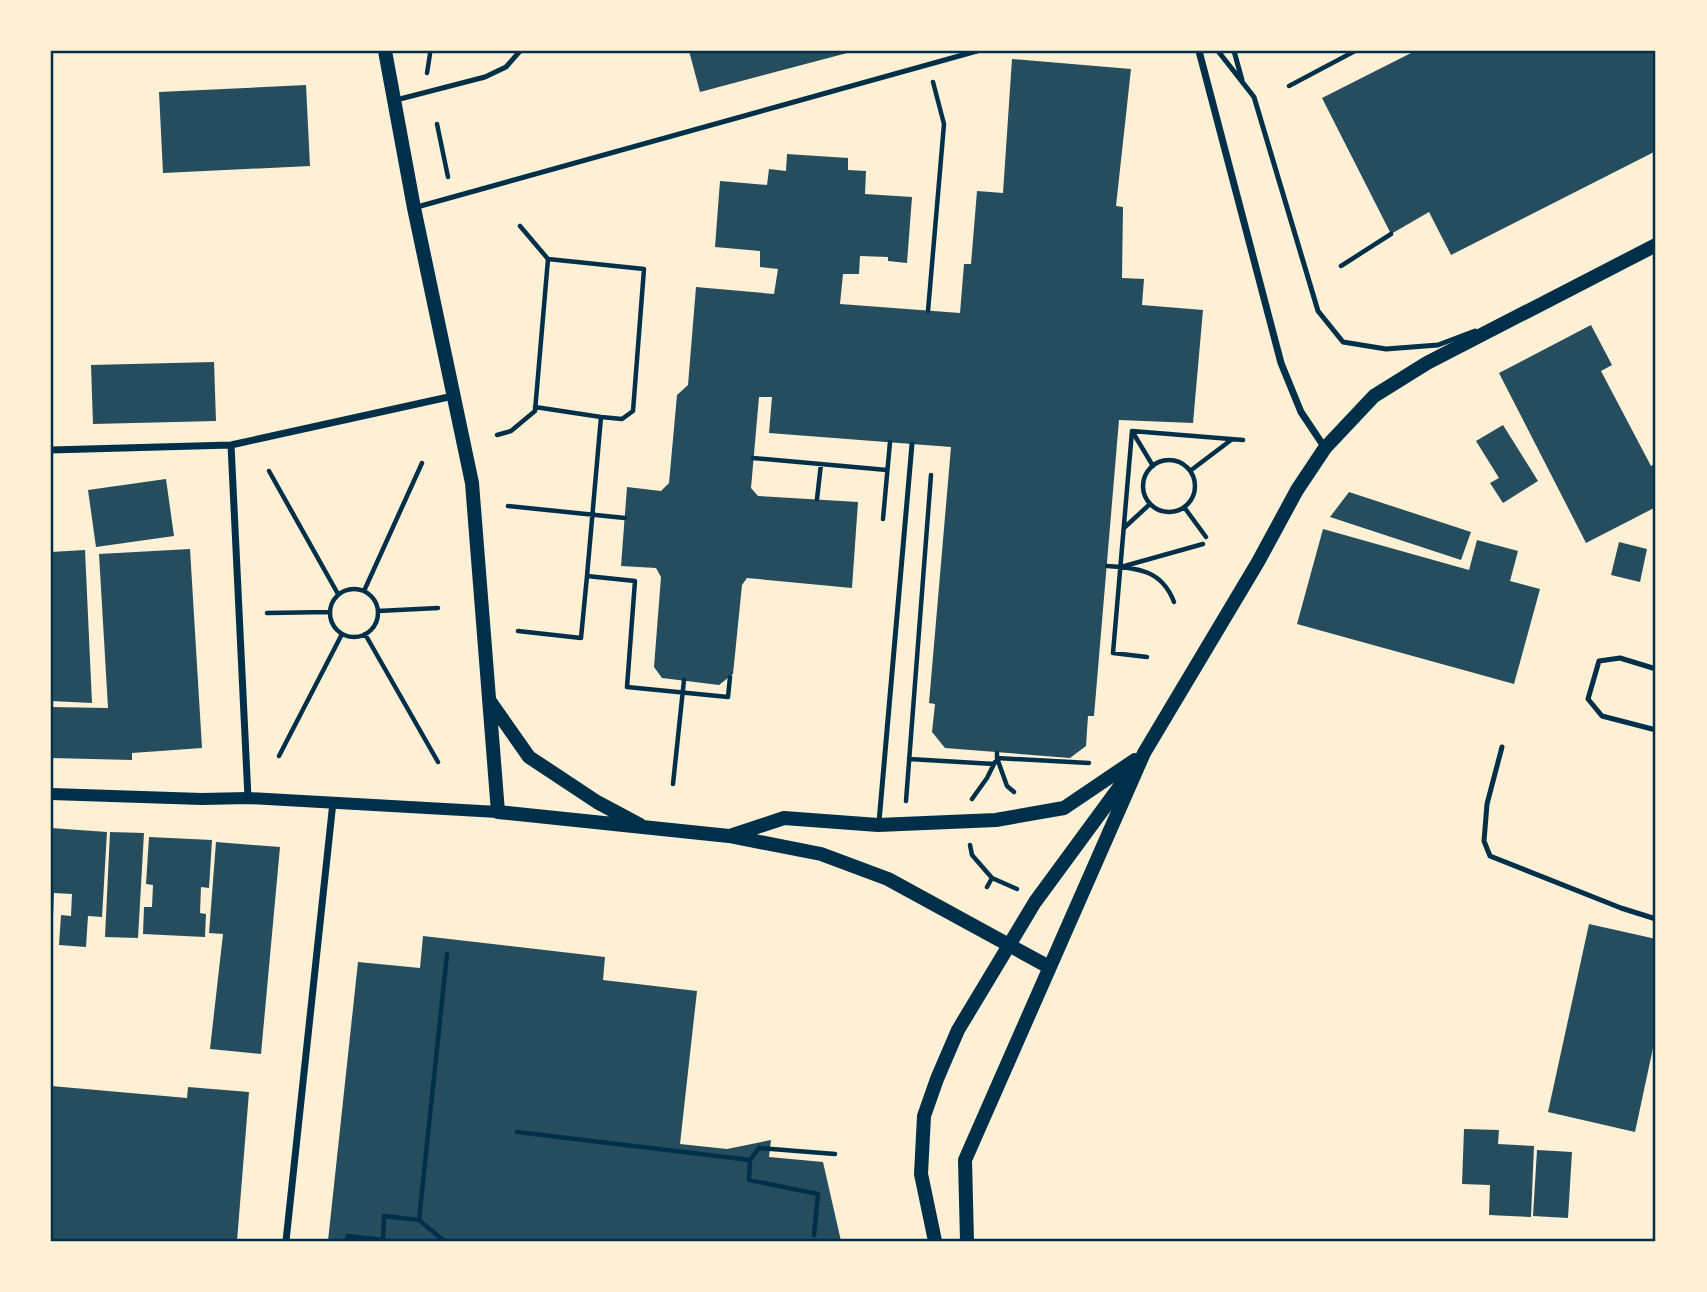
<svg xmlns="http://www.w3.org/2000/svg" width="1707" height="1292" viewBox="0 0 1707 1292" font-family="'Space Grotesk',sans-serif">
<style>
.building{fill:#264d5e}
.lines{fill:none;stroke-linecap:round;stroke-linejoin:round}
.path{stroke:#003049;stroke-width:4.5}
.service{stroke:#003049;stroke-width:5}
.minor{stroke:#003049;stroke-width:7}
.tertiary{stroke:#003049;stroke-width:12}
.secondary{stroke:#003049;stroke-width:14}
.neatline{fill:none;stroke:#003049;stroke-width:2.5}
</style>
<rect width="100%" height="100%" fill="#fdf0d5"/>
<path class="building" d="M689,51H850L851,52L700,92Z
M1415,51H1656V151L1451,255L1429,212L1391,234L1322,98Z
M1012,59L1131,69L1116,206L1123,207L1122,278L1144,279L1142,305L1203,310L1193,423L1119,420L1094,716H1088L1086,746L1070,758L945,748L932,732L935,704L929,703L951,447L769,433L772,397H759L751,488L758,496L858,502L852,588L747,578L742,585L733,674L719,685L662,678L654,667L661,577L656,568L621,566L627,487L661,491L669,483L677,395L688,385L696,287L774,294L778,269L760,267V251L715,247L720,181L767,185L769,169L786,171L787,154L848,158V170L866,171L865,194L912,197L907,263L888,261V257L860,256L859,274H843L840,304L960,313L964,264H971L977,191L1003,193Z
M306,85L310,166L163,173L159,92Z
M1591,325L1612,365L1601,371L1651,466L1656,463V507L1586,543L1499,373Z
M214,362L216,421L93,424L91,365Z
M1503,425L1538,481L1503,503L1490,483L1499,478L1476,441Z
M166,479L174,536L96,547L88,490Z
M1349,492L1471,532L1461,560L1330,517Z
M1323,529L1469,570L1477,540L1518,551L1510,581L1540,589L1514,684L1297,624Z
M1619,542L1647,549L1640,582L1611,575Z
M190,549L202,748L132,753V760L51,758V707L108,708L99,554Z
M85,550L92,703L51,701V552Z
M51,828L107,832L102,917L88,916L86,947L59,945L61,915L71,916L72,894L54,893L53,917H51Z
M110,832L144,833L138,938L105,937Z
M149,837L212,840L209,888L201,887L200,913L206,914L205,937L143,934L144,907H152L153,885L146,884Z
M216,842L280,847L261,1054L210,1049L223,934L209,933Z
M1589,924L1656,939V1034L1635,1132L1548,1112Z
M423,936L605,957L603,980L697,991L680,1144L727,1149L771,1140L769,1157L823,1162L841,1241H328L358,962L420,968Z
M51,1086L187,1098L188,1087L249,1092L237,1241H51Z
M1464,1129L1499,1130L1498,1144L1534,1146L1531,1217L1489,1215L1490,1185L1462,1184Z
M1537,1150L1572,1152L1568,1218L1533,1216Z"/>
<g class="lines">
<path class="path" d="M427,73L430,54
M1289,86L1355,51
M437,124L448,177
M520,226L548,259L644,269L633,411L622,419L601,417L587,576L635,581L627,687L728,697L730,677
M1341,266L1391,234
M928,311L944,124L933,82
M535,407L601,417
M1132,431L1153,466
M497,435L511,431L535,411L548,259
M753,458L887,470
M1143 486a26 26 0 1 1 52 0a26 26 0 1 1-52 0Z
M269,471L338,594
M1190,471L1231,440
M817,499L821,464
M508,506L625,518
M1184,507L1206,537
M883,519L890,442
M1125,527L1150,504
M1107,566C1138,568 1162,570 1174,602
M1121,567L1203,544
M330 613a24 24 0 1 1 48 0a24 24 0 1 1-48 0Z
M364,591L422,463
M378,611L438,608
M267,613L329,612
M518,631L581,638L587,576
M365,634L438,762
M1147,657L1113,653L1132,431L1243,440
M997,753V758L1089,763
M279,756L342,634
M997,758L1007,786L1014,792
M909,759L994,764
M673,784L684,680
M972,799L987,778L995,762
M906,801L931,475
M970,845L972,855L992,878
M987,887L992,878L1017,889
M517,1132L750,1160L749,1180L818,1194L814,1235
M750,1160L759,1148L835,1154
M419,1220L444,1241
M347,1241L348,1236L383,1240L384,1216L419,1220L447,954"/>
<path class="service" d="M1218,51L1254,97L1318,311L1343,342L1386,349L1438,345L1475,331
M1234,51L1242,80
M396,100L485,77L506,67L520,51
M417,207L977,51
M1656,669L1620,658L1599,661L1588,699L1602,716L1656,730
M1502,747L1487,804L1484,841L1490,856L1621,908L1656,919
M879,822L912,444"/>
<path class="minor" d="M1199,51L1281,363L1301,412L1325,448
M231,445L248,798
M51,450L231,445L453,396
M286,1241L333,802"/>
<path class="tertiary" d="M51,794L202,799L248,798L498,812"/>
<path class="secondary" d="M385,51L414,208L472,483L498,812L729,836L821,854L888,879L1049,967
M489,700L529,757L597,802L640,825
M730,836L784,818L878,825L996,820L1064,808L1135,760
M935,1241L921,1174L924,1116L937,1079L958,1030L1035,902L1129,774
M967,1241L965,1160L1144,753L1258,562L1297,490L1325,448L1374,396L1427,363L1656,245"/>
</g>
<rect width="1707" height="1292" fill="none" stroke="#fdf0d5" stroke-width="105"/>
<rect x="52" y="52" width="1602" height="1188" class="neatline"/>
</svg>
